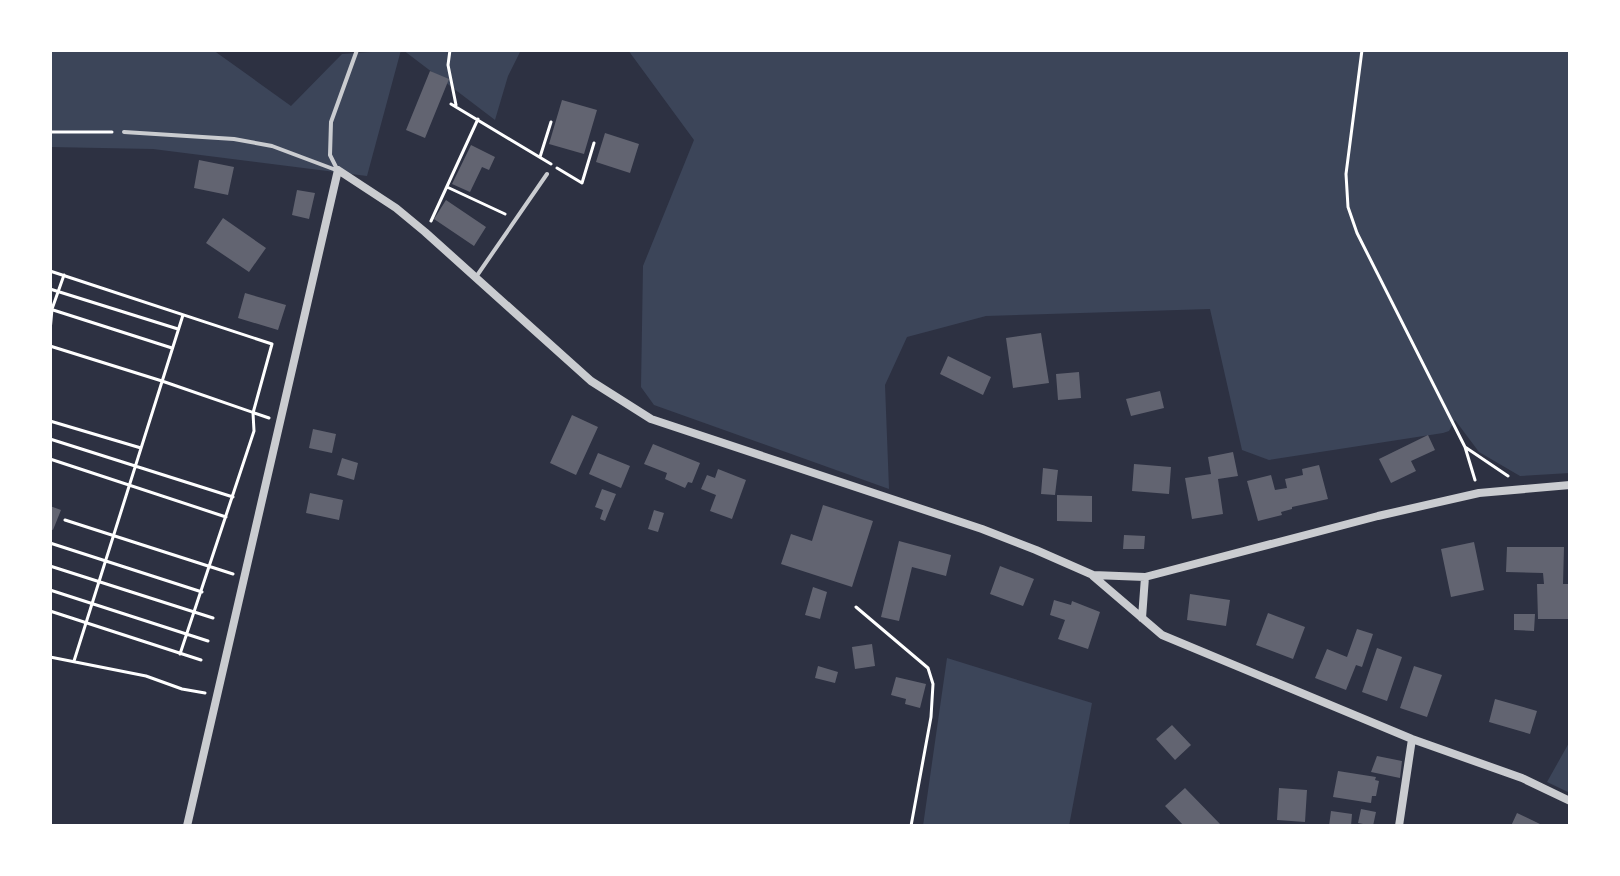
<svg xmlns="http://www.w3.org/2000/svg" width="1620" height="876" viewBox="0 0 1620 876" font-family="Poppins,sans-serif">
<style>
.green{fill:#3c4559}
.building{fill:#626471}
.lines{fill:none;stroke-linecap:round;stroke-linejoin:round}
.path{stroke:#fff;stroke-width:3}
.service{stroke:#caccd0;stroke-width:4}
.minor{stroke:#caccd0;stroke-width:8}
</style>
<rect width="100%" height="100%" fill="#2d3142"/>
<path class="green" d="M50,50H213L291,106L342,54L401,50L367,176L153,149L50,147Z
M403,50H521L508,76L495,120Z
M628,50H1570V473L1520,476L1479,452L1455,420L1449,431L1443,433L1269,460L1242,450L1210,309L986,316L907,337L885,385L889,489L654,405L641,387L643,266L694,140Z
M947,658L1092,703L1069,826H923Z
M1570,741V793L1547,782Z"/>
<path class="building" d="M430,71L449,79L425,138L406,130Z
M562,100L597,110L584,154L549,144Z
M605,133L639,144L630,173L596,162Z
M471,145L495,157L489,170L482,167L470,192L452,184Z
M199,160L234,167L228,195L194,188Z
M297,190L315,193L309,219L292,215Z
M446,200L486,227L474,246L434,219Z
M223,218L266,248L249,272L206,243Z
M245,293L286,305L278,330L238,318Z
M1041,333L1049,383L1013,388L1006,338Z
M948,356L991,377L983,395L940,374Z
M1079,372L1081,398L1058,400L1056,374Z
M1160,391L1164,408L1131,416L1126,399Z
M572,415L598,427L576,475L550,463Z
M313,429L336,434L332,453L309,448Z
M1428,435L1435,450L1411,461L1416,471L1391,483L1379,459Z
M653,444L700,463L692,483L688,482L685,488L665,479L667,473L644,464Z
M1233,452L1238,476L1218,479L1223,514L1192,519L1185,478L1211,474L1208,457Z
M598,453L630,466L621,488L589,474Z
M342,458L358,463L354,480L337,475Z
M1134,464L1171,467L1169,494L1132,491Z
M1319,465L1328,499L1292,507V509L1281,512L1282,515L1258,521L1247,481L1271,475L1275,490L1287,488L1285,479L1303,475L1302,469Z
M1043,468L1058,470L1055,495L1041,494Z
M718,469L746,480L732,519L710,511L716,495L701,489L707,475L715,478Z
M602,489L616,494L605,521L600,519L603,510L595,507Z
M310,493L343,500L339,520L306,513Z
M1057,495L1092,496V522L1057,521Z
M823,505L873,521L852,587L781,564L791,534L812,541Z
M50,506L61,510L53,530L50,529Z
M654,510L664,513L658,532L648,529Z
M1124,535L1145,536L1144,549H1123Z
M899,541L951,555L946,576L912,567L899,621L881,617Z
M1474,542L1484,590L1451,597L1441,549Z
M1507,547H1564L1563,584H1570V619H1538L1537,584H1544L1543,573L1506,572Z
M1000,566L1034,579L1023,606L990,594Z
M813,587L827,592L820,619L805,615Z
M1190,594L1230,600L1226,626L1187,620Z
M1054,600L1071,605L1072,601L1100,612L1088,649L1058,639L1065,620L1050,615Z
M1268,613L1305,627L1293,659L1256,645Z
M1514,614H1535L1534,631L1514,630Z
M1357,629L1373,634L1362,667L1356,665L1346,690L1315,678L1327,649L1347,657Z
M872,644L875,666L855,669L852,647Z
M1377,648L1402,657L1387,701L1362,692Z
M818,666L838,672L835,683L815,678Z
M1414,666L1442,675L1427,717L1400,708Z
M896,677L926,684L920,708L905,704L906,699L891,695Z
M1495,699L1537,711L1530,734L1489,722Z
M1172,725L1191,745L1175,760L1156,739Z
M1377,756L1402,761L1400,778L1371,772Z
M1338,771L1376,777L1375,780L1379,781L1376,796H1372L1371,803L1333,797Z
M1185,788L1222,826H1184L1165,806Z
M1279,788L1307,790L1305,822L1277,820Z
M1361,809L1376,812L1373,826L1358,823Z
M1331,811L1352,814L1351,826H1329Z
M1517,813L1540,824L1539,826H1511Z"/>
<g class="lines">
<path class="path" d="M450,50L448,65L456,105
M1362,50L1346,174L1348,207L1357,233L1465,447L1475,480
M451,104L551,164
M50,132H112
M540,157L551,122
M557,168L582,183L594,143
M447,187L505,214
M431,221L478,119
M50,271L272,344L253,413L254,431L180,654
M50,289L178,329
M50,309L172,348
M50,331L52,309L64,275
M50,346L162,381L269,418
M50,421L141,448
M50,439L233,497
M1465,447L1508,476
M50,459L226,517
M65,520L233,574
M50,543L202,592
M50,566L213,618
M50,590L208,641
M856,607L928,668L933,684L931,717L911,826
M50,611L201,660
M50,657L146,676L182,689L205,693
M74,661L183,315"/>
<path class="service" d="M124,132L234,139L272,146L336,170
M337,169L330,155L331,122L357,50
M476,277L547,174"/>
<path class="minor" d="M1093,576L1162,635L1412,739L1522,778L1570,801
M1142,618L1145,577
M187,826L338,170L396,208L425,232L591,381L651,419L982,529L1036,550L1093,575L1145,577L1378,516L1479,493L1570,485
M1399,826L1412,739"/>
</g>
<rect width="1620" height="876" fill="none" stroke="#ffffff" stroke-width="104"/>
</svg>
